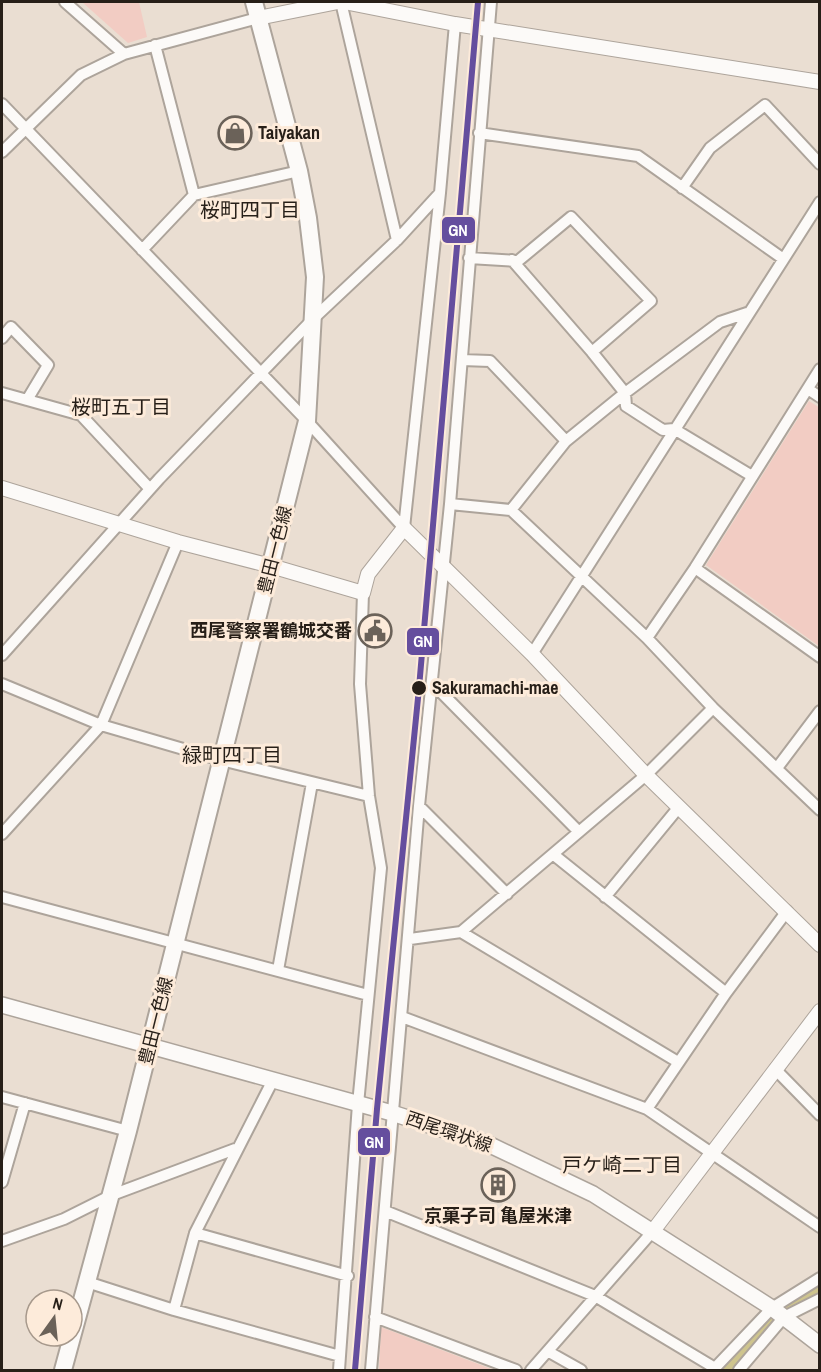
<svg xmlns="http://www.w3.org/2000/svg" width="821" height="1372" viewBox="0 0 821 1372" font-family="'Archivo Narrow','Noto Sans JP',sans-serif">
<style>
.green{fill:#f2ccc3}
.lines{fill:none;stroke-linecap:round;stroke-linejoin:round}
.river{stroke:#cec48e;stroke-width:22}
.minor-casing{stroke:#ada49b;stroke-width:14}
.tertiary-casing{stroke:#ada49b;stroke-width:16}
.secondary-casing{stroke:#ada49b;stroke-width:18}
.primary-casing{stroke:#ada49b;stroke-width:20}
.minor{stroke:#fcfaf8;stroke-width:10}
.tertiary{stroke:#fcfaf8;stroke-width:14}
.secondary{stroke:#fcfaf8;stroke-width:15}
.primary{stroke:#fcfaf8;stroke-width:16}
.rail-1-casing{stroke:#fdebda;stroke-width:10}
.rail-1{stroke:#654e9e;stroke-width:6}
.stop-dot{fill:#271f18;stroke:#fdebda;stroke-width:2}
.labels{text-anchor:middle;stroke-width:6;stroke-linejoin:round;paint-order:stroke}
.poi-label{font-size:18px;font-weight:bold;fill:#271f18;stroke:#fdebda;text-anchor:start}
.street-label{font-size:18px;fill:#271f18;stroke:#fdebda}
.stop-label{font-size:18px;font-weight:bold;fill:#271f18;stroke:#fdebda;text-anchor:start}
.neighbourhood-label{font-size:20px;fill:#271f18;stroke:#fdebda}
.line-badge{stroke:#fdebda;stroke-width:2}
.badge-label{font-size:16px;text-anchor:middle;font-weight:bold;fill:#fff}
</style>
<rect width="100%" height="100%" fill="#eaded2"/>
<path class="green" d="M82,2H139L147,37L128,43Z
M809,401L820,408L819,646L706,565Z
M381,1327L494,1370H379Z"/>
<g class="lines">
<path class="river" d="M729,1370L786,1309L820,1287"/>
<defs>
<path id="minor" d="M65,2L124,54
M341,2L397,240
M155,45L194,195
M2,104L307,421L404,528
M479,133L638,156L782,258
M2,152L81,75L124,54L258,18
M682,188L710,148L765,105L820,164
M142,250L194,195L299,171
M469,258L518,261L571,217L651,301L592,352L512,260
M2,338L11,327L48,365L27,400
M592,352L625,393L626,406L663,430L674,429L752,476
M462,360L490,361L566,441
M808,389L820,397
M2,393L81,415L150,489
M450,504L511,510L647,638L713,708L820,810
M511,510L566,441L625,393L720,322L747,313
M404,528L440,193L455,24
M695,568L820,657
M647,638L695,568L820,369
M532,654L820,202
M2,655L159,479L314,318L397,240L440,193
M432,683L579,832
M2,684L101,725L221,760L369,796
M777,768L820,711
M419,806L507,894
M2,834L101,725L178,542
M554,855L726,993
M2,897L368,995
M605,897L679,807
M461,932L678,1062
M410,939L461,932L646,775L713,708
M278,970L312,783
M402,1017L647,1109L820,1227
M775,1069L820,1115
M2,1097L128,1131
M647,1109L726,993L787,911
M2,1182L25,1103
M385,1211L595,1296L715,1368
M195,1233L348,1276
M2,1241L64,1219L112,1195L235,1149
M87,1282L174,1310L340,1356
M174,1310L195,1233L273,1080
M375,1317L516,1370
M549,1352L581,1370
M339,1370L358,1104L381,868L369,796L360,684L363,593
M371,1370L419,806L450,504L491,2
M531,1370L653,1231
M713,1370L772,1308L820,1278
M739,1370L784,1317L820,1299"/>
<path id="tertiary" d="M344,2L455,24L820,82
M258,18L338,2
M2,488L178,542L271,566L363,593L368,574L404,528L532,654L646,775L820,945
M653,1231L820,1011"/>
<path id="secondary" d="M2,1005L392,1113L488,1144L593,1194L772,1308L820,1345"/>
<path id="primary" d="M63,1370L128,1131L307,421L315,277L308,218L299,171L254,2"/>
</defs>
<use href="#minor" class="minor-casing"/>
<use href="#tertiary" class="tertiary-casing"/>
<use href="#secondary" class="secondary-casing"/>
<use href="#primary" class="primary-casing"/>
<use href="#minor" class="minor"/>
<use href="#tertiary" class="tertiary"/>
<use href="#secondary" class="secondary"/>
<use href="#primary" class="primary"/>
<defs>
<path id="rail-1" d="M355,1370L377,1109L419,688L478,2"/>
</defs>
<use href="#rail-1" class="rail-1-casing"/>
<use href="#rail-1" class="rail-1"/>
</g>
<defs>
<symbol id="shop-ring" viewBox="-11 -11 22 22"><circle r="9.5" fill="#fdebda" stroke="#6b6259" stroke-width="1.5"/><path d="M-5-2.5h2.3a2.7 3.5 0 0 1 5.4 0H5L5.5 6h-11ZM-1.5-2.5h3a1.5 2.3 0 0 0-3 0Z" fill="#6b6259"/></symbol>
<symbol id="civic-ring" viewBox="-11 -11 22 22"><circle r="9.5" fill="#fdebda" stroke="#6b6259" stroke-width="1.5"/><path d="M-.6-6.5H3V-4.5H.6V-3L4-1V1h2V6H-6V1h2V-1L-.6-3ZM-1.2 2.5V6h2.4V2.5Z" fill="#6b6259"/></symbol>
<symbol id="building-ring" viewBox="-11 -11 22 22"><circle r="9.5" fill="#fdebda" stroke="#6b6259" stroke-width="1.5"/><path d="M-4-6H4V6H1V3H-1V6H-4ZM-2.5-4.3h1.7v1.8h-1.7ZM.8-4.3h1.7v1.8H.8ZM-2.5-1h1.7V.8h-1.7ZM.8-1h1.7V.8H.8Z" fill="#6b6259"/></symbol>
</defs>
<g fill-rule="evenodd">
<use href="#shop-ring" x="216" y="114" width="38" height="38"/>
<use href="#civic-ring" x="356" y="612" width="38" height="38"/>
<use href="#building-ring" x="479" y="1166" width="38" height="38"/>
</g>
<circle class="stop-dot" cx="419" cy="688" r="8"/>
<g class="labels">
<g class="poi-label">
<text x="258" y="139">Taiyakan</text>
<text x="352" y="637" text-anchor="end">西尾警察署鶴城交番</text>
<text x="498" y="1222" text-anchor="middle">京菓子司 亀屋米津</text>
</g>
<g class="street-label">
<text transform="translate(275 550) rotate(-76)" y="6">豊田一色線</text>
<text transform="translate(156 1021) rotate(-76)" y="6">豊田一色線</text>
<text transform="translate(449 1132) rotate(19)" y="6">西尾環状線</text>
</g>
<g class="stop-label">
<text x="432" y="694">Sakuramachi-mae</text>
</g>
<g class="neighbourhood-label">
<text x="250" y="217">桜町四丁目</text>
<text x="121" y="414">桜町五丁目</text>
<text x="232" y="762">緑町四丁目</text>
<text x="622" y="1172">戸ケ崎二丁目</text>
</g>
</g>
<g class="line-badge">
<rect x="441" y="216" width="35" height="28" rx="6" fill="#654e9e"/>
<rect x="406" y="627" width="34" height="29" rx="6" fill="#654e9e"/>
<rect x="357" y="1127" width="34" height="29" rx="6" fill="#654e9e"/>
</g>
<g class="badge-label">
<text x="458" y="236">GN</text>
<text x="423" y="647">GN</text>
<text x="374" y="1148">GN</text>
</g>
<rect width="821" height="1372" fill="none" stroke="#271f18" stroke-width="6"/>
<g transform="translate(54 1318) rotate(15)"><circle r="28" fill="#fdebda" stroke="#a7998c" stroke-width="1.5"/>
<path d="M0-4.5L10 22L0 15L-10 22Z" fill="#6b6259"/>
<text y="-9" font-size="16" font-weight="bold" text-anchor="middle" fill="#271f18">N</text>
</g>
</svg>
